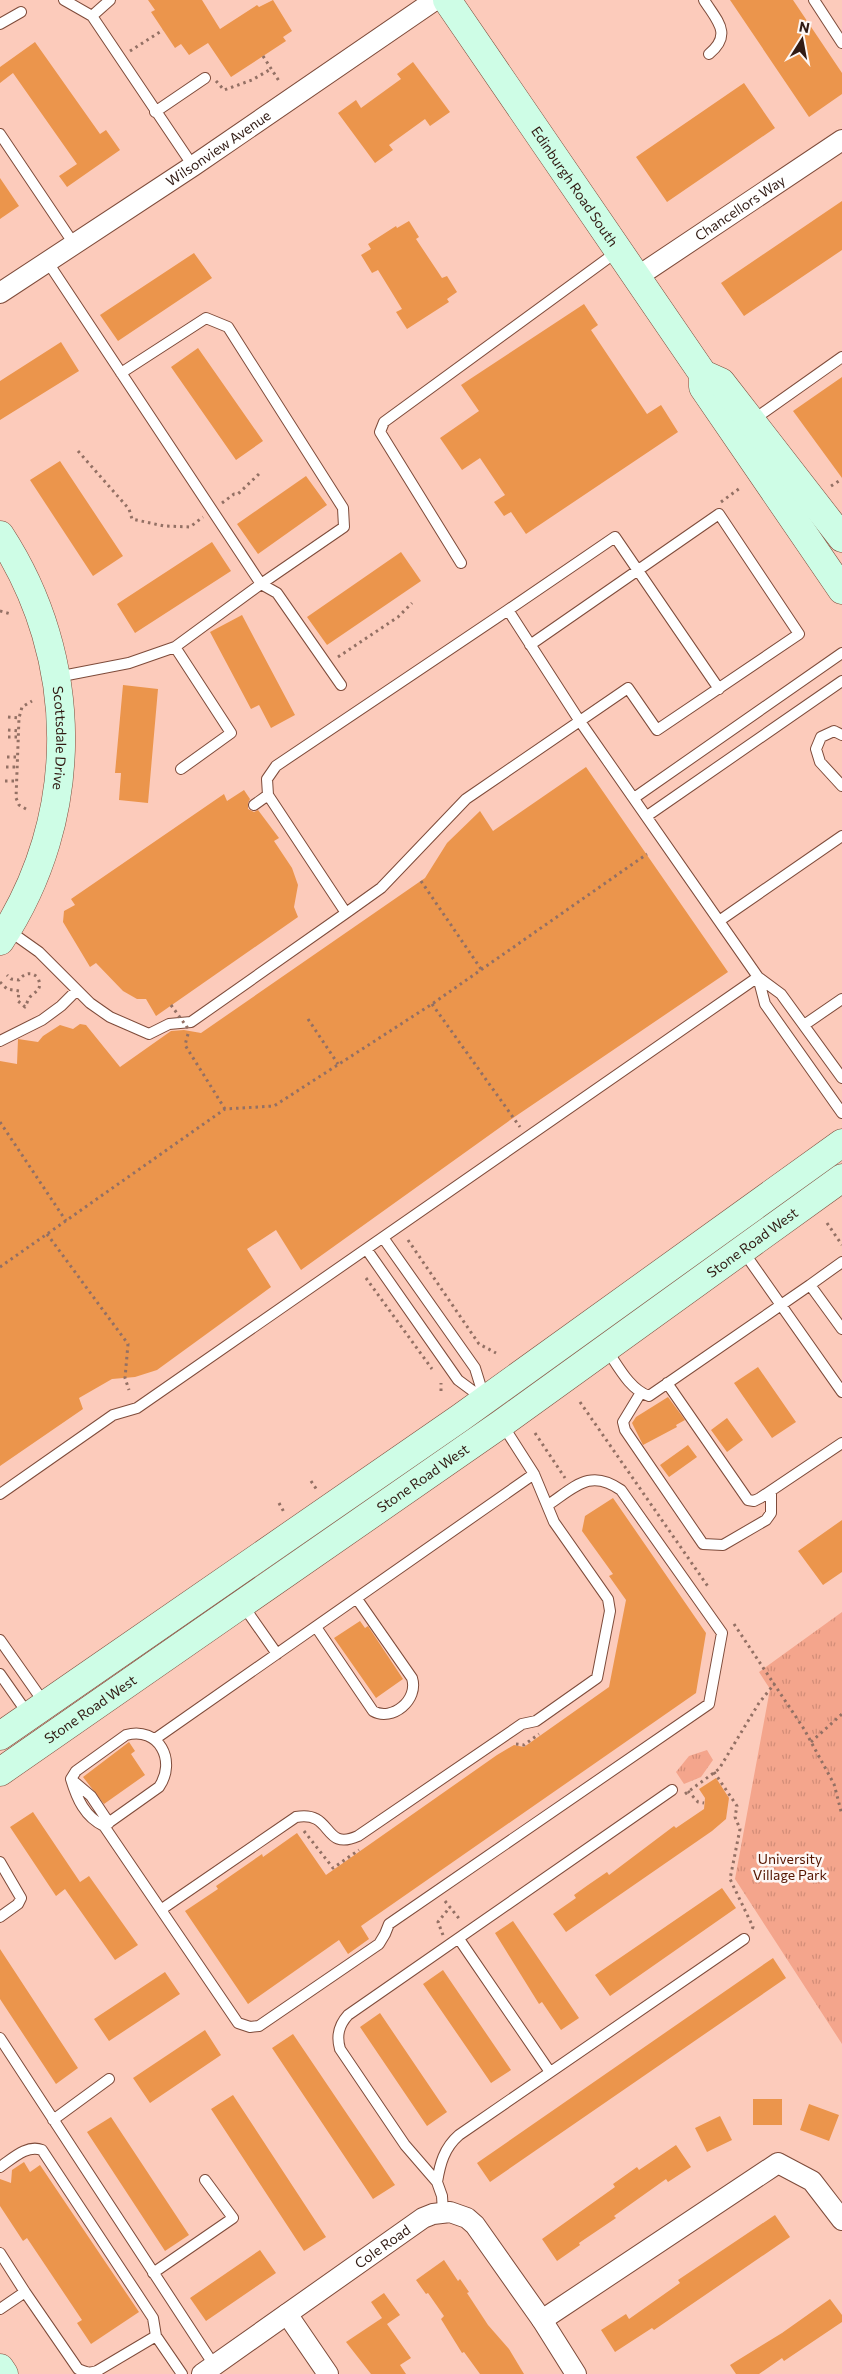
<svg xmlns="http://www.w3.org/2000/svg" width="842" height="2374" viewBox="0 0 842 2374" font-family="Commissioner,sans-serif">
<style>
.park{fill:url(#park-tufts)}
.building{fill:#eb954c}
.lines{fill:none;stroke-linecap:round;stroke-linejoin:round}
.lane-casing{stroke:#7e4b3a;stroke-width:12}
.street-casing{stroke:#7e4b3a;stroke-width:22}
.secondary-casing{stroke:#7e4b3a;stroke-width:29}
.path{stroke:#937064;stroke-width:3;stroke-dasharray:2.5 4;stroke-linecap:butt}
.lane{stroke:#fff;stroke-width:10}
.street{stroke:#fff;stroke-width:20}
.secondary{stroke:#cefde6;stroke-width:28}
.path-bridge{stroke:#937064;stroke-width:3;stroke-dasharray:2.5 4;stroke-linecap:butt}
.labels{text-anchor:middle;stroke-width:5;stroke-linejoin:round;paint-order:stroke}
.street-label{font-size:14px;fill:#311b14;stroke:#fdf7f5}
.park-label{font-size:14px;fill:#551500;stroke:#fdf7f5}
</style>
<defs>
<pattern id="park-tufts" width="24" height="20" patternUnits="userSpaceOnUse" patternTransform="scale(1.25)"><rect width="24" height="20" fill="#f4a58c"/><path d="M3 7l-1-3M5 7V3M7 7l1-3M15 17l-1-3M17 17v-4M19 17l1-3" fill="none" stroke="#d28d78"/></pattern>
</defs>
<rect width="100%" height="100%" fill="#fccbbb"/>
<path class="park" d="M842,1612V2044L735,1879L770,1689L759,1672Z
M707,1750L713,1760L701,1777L684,1784L676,1772L689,1756Z"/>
<path class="building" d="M148,0H202L220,29L257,5L259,7L273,0L292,31L283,37L286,41L231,77L208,43L189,55L181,44L175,48L151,12L155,10Z
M730,0H793L842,73V94L809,117Z
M35,42L100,134L106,130L120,150L67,187L59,176L77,164L13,73L0,83V67Z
M413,62L450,112L430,126L425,119L389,145L393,150L375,163L338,113L356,100L361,108L401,79L397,74Z
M744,83L775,128L667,202L636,157Z
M0,178L19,206L0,219Z
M842,201V250L744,316L721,283Z
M409,221L419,237L416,239L442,278L447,276L457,292L447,299L449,302L407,329L396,312L402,309L378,270L372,273L361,255L371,249L368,244L396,226L397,228Z
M194,253L212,278L118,341L100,315Z
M584,304L598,325L591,330L647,414L661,405L678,432L526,534L511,512L504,516L494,502L505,495L480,458L462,470L440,438L479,411L461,385Z
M61,342L79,371L0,420V381Z
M198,348L263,441L236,460L171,367Z
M842,377V478L793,411Z
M60,461L123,556L93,576L30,480Z
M306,476L327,505L258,554L237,524Z
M212,542L231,571L135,633L117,604Z
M401,552L421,581L327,645L307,617Z
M242,615L295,715L271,728L259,705L251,709L210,632Z
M123,685L158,689L148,803L119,800L121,773H115Z
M586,767L728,972L513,1118L301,1270L276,1230L247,1249L271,1287L157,1370L135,1377L112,1379L79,1398L83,1409L0,1466V1061L17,1064L18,1039L38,1042L43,1036L60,1025L73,1029L80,1024L86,1025L120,1067L171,1031L184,1030L201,1033L425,878L447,843L480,811L493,831Z
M244,790L250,799L248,803V809L254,812L258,810L279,838L274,841L292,868L298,885L294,907L298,917L156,1016L146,999H137L123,991L96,963L90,967L63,922L64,911L75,905L71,899L224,794L227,801Z
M758,1367L796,1422L772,1438L734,1383Z
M668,1397L685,1420L676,1425L677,1427L643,1445L632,1423L636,1417Z
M727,1418L743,1440L727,1452L711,1430Z
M688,1445L697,1457L669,1477L660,1465Z
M613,1498L706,1633L696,1693L361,1926L369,1939L348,1954L339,1940L248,2004L185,1911L218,1889L216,1886L262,1854L263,1857L297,1833L326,1875L497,1755L514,1745L524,1747L609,1687L626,1600L609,1576L613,1574L582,1531L585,1516Z
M842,1520V1572L823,1585L798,1551Z
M360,1621L365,1628L368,1626L403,1679L376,1698L334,1638Z
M129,1742L135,1751L131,1754L145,1775L104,1804L83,1777Z
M716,1778L729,1798L726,1819L712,1831L566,1932L553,1914L576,1898L574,1895L588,1885L607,1872L609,1875L674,1826L676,1828L704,1809L705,1798L699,1789Z
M33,1812L80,1882L89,1876L138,1945L115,1960L65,1889L56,1896L10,1827Z
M722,1888L736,1908L610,1996L595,1975Z
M513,1921L579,2018L561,2030L542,2002L539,2004L495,1933Z
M0,1949L78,2068L56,2084L0,1999Z
M773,1958L786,1978L490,2182L477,2163Z
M443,1970L511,2070L491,2083L423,1984Z
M165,1972L180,1994L109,2041L94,2019Z
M380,2013L447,2112L427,2126L360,2027Z
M205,2030L221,2055L150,2103L133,2078Z
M293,2034L395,2185L373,2199L272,2048Z
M233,2095L326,2237L304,2251L211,2109Z
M753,2099H782V2125H753Z
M809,2104L839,2115L829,2141L800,2130Z
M720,2116L732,2140L707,2152L695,2128Z
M111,2117L189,2235L165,2251L87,2132Z
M676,2145L691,2167L668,2182L666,2179L614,2216L616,2218L579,2243L580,2245L557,2261L542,2239L615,2187L613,2184L637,2167L639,2170Z
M24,2162L30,2172L40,2165L139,2312L91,2344L77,2323L82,2320L27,2238L23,2241L0,2206V2179L11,2183L12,2170Z
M775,2215L790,2237L654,2330L652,2328L615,2352L601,2330L626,2314L629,2319L680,2283L678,2280Z
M260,2250L276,2273L206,2321L190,2298Z
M444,2260L458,2281L460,2279L469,2292L467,2293L488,2325L509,2349L524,2374H480L464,2352L462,2353L441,2319L444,2316L428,2293L426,2294L416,2280Z
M384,2293L400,2315L387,2324L411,2358L400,2365L406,2374H371L346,2342L382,2318L371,2302Z
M830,2299L842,2315V2322L784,2361L782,2358L759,2374H736L730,2365L782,2333Z"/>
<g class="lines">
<defs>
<path id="lane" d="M64,0L92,16L193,166
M704,0C717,21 733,34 709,54
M814,0L842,43
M92,16L110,0
M0,24L21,12
M155,112L205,78
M0,134L74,244
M47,261L261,584L277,593L341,685
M753,420L842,357
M461,563L380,432L384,422L618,251
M508,610L615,537L719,689
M175,647L231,733L181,769
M57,677L129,663L175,647L261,584L344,527L343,508L228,327L206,318L121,373
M842,735L834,731L821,737L816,749L820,762L842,786
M634,798L842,653
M254,805L268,795
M647,816L842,681
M346,913L381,888L466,799L628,688L657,730L799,634L719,514L530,645
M719,921L842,836
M758,977L765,1004L842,1113
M758,977L781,994L842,1078
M804,1025L842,999
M0,1041L42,1020L61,1006L77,990
M384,1239L475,1368L484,1397
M367,1250L458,1380L485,1400
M743,1251L842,1392
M810,1285L842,1262
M607,1350C618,1366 630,1390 649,1396L810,1285L842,1329
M667,1383L748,1500L754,1501L760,1498L842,1443
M640,1394L623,1422L625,1430L703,1544L723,1545L766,1520L771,1513V1491
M0,1494L113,1415L137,1408L758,977L579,720L508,610L276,766L267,779L268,795L346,913L191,1022L169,1024L149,1034L110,1017L90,1003L39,952L8,930
M242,1604L277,1654
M316,1627L373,1711C392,1722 419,1700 412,1678L357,1599
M0,1640L45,1704
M0,1674L28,1714
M155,1739L534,1474
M72,1780L91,1796L109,1823
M104,1826L159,1787C177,1761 159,1726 126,1735L76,1771L71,1779C77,1799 85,1817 104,1826L238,2023L250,2027L259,2026L379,1944L385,1934L389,1924L709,1704L722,1633L621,1490C590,1468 575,1487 548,1505
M0,1862L21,1898L18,1904L0,1917
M162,1909L296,1817C334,1810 322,1852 358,1836L522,1724L536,1721L597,1678L610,1611L608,1599L554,1522L534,1474L502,1424
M459,1939L550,2072
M0,2038L214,2365
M53,2120L109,2079
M0,2167C12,2159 27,2144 42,2150L153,2318L156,2336
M437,2182C440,2164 444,2148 459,2135L744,1939
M443,2212L442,2196L437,2182L405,2145L340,2049C336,2035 339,2025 348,2015L672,1790
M0,2253L25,2292
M153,2273L233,2218L205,2180
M0,2309L25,2292L78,2369C85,2372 89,2374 97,2371L156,2336L182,2374"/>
<g id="street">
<path id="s1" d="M637,277L842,140"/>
<path id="s2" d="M0,293L193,166L435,0"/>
<path d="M287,2314L328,2374"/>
<path d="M542,2320L778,2163L812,2181L842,2220"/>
<path id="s3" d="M202,2374L423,2218L433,2214L450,2212L467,2218L475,2225L542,2320L576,2374"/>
</g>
<g id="secondary">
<path id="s4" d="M447,0L703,374V387L842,590"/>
<path d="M703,374L721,382L842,538"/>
<path id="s5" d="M0,535C81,659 82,817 0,941"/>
<path d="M0,1736L460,1418L842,1143"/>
<path id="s6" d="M0,1772L501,1424L842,1178"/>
<path d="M0,2368L4,2374"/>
</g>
</defs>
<use href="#lane" class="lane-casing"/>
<use href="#street" class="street-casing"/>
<use href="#secondary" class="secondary-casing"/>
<path class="path" d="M130,51L163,30
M263,56L279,81
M216,81L224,90L252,80L271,69
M78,451L129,509L132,519L164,526L190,527L203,517
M831,486L842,479
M721,502L740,488
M222,503L234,494H238L260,473
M0,611L11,614
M338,657L398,617L412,603
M8,717L19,718
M8,730L19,731
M8,737H18
M7,757H17
M6,767H17
M5,781H16
M26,809L19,805L16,798L19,718L22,707L32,701
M421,881L481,969
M0,982L7,989L19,991L18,1001L25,1007C27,1004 28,998 31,996C38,990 42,988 38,978C32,971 24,973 19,980L11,979L7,975
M432,1004L520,1127
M308,1019L338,1064
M188,1034L185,1045L225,1109
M0,1122L66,1221
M827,1223L842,1245
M47,1234L128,1344L125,1378L129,1390
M408,1240L479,1344L496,1353
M0,1267L225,1109L274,1106L432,1004L647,854
M366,1278L432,1369
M441,1391V1383
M580,1402L709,1588
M535,1433L565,1478
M311,1481L317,1490
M279,1503L285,1514
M734,1624L804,1729L834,1784L842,1815
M811,1742L842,1714
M516,1744L524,1745L539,1734
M714,1772L737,1806L735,1817L740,1829L730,1879L753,1927L752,1929
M688,1791L698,1802L704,1803
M685,1794L719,1769L759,1703L775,1683
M304,1831L333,1868L359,1850
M445,1901L461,1921
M443,1935L438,1922L450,1907"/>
<use href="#lane" class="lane"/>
<use href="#street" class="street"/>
<use href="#secondary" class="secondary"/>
<path class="path-bridge" d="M171,1005L187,1027L184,1029"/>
</g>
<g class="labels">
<g class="street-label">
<text dy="5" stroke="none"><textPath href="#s2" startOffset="262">Wilsonview Avenue</textPath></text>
<text dy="5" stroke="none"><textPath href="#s4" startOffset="226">Edinburgh Road South</textPath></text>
<text dy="5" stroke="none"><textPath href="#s1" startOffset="124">Chancellors Way</textPath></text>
<text dy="5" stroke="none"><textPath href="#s5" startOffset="215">Scottsdale Drive</textPath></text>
<text dy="5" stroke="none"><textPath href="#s6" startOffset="920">Stone Road West</textPath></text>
<text dy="5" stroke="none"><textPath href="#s6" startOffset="515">Stone Road West</textPath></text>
<text dy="5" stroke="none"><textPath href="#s6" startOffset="110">Stone Road West</textPath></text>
<text dy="5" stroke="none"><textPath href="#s3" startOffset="221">Cole Road</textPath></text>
</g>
<g class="park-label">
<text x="790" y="1864">University<tspan x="790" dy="16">Village Park</tspan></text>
</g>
</g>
<g transform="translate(802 40) rotate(11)" stroke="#fdf7f5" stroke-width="4" paint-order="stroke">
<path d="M0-4L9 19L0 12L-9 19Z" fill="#311b14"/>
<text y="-8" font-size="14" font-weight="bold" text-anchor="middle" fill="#311b14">N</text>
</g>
</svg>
